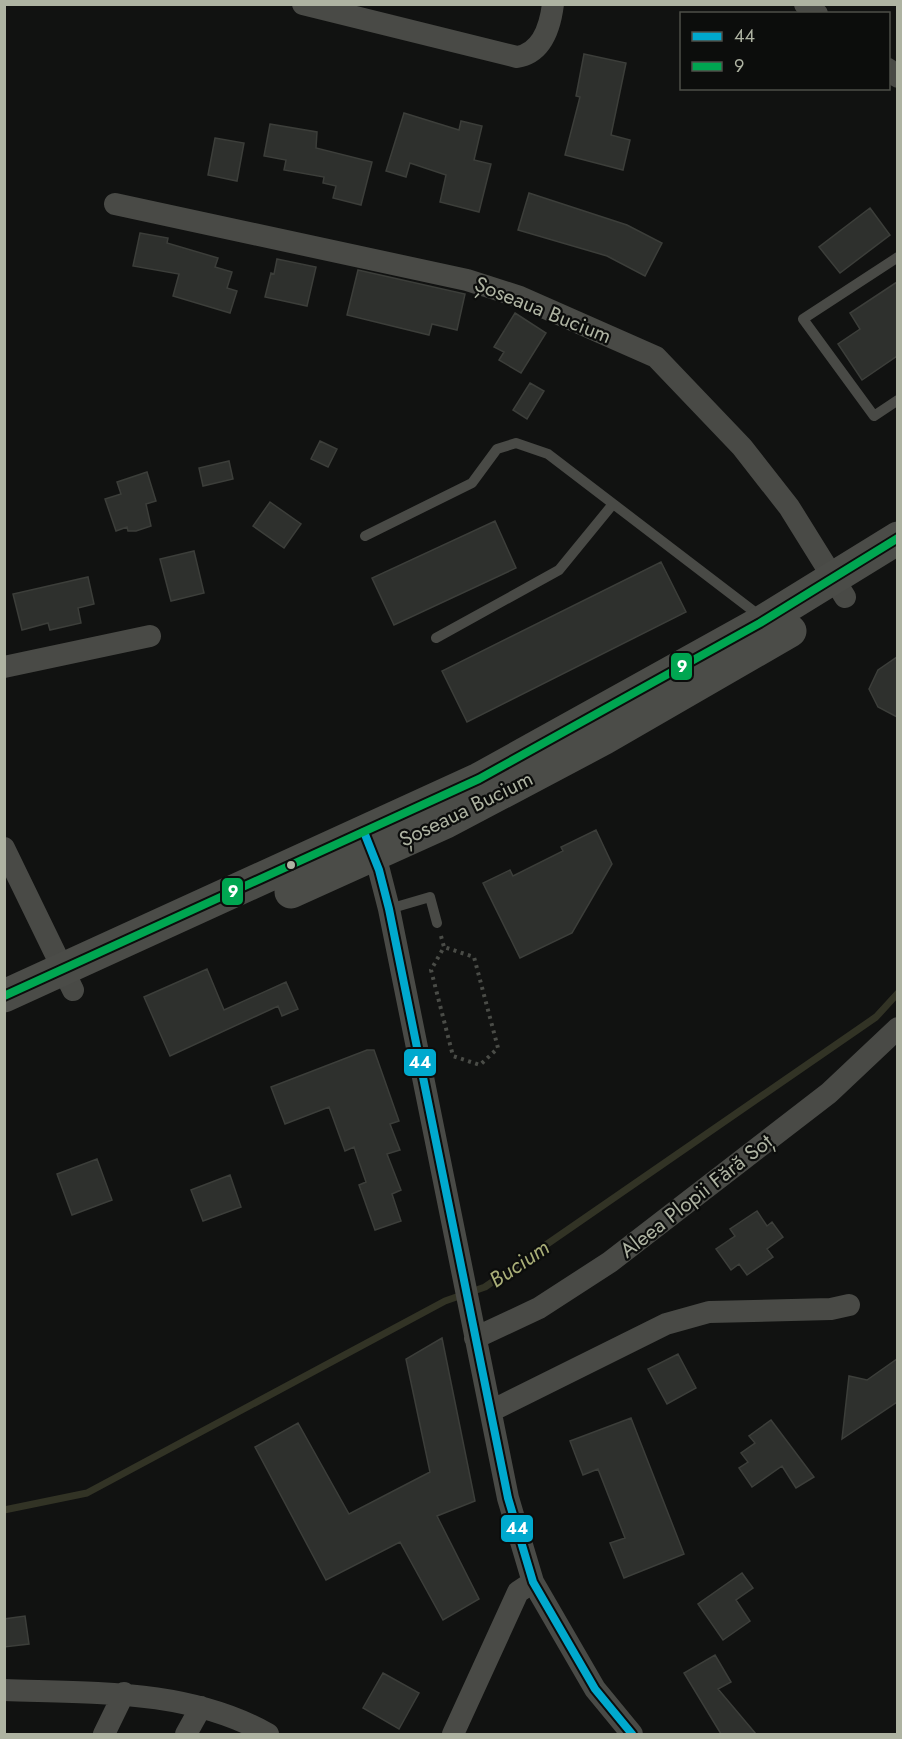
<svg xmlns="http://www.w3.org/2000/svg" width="902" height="1739" viewBox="0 0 902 1739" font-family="Jost,sans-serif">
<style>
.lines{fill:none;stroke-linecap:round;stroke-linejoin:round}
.stream{stroke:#323325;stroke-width:7}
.building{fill:#2e302d;stroke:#3c3e3a;stroke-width:1.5}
.path{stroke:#4a4c47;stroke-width:4;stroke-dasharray:3 4.5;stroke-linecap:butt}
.lane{stroke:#494a46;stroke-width:10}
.street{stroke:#494a46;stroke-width:22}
.primary{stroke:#4b4c48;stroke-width:33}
.bus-1-casing{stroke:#0c0d0c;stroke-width:12}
.bus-2-casing{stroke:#0c0d0c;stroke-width:12}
.bus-1{stroke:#00a9ce;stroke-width:8}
.bus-2{stroke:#00a651;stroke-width:8}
.bus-dot{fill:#aeb3a2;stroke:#0c0d0c;stroke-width:2}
.labels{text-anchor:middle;stroke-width:4.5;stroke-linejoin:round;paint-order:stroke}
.street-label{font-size:21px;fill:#aeb3a2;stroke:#0c0d0c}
.water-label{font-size:22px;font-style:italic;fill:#aaaf78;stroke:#0c0d0c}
.line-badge{stroke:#0c0d0c;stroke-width:2}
.badge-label{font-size:16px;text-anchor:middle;font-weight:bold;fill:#fff}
</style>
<rect width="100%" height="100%" fill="#111211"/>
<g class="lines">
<path class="stream" d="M4,1510L87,1493L445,1301L485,1287L876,1017L898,993"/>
</g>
<path class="building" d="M584,54L626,63L611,135L630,140L623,170L565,155L580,97L576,96Z
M404,113L459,130L461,121L482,126L474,160L491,164L479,212L440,202L446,175L410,163L406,177L386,171Z
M270,124L317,132L316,148L372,162L361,205L333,198L336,186L323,183L324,177L284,170L286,160L264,156Z
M215,138L244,143L237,181L208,175Z
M529,193L627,225L662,243L645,276L607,256L518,230Z
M870,208L890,235L840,273L819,247Z
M140,233L168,238L167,243L218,258L215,267L232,272L227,288L237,291L230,313L173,296L179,274L133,266Z
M277,259L316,267L307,306L265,297L271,273L274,274Z
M358,270L465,294L457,330L432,324L429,335L347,315Z
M897,282V356L862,380L838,344L860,329L850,313Z
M515,313L546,333L521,373L499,360L504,352L494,347Z
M530,383L544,391L527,419L513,410Z
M320,441L337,449L328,467L311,459Z
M229,461L233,479L203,486L199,468Z
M147,472L156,501L146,504L151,526L136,531H128L127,527L116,531L105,499L121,494L117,482Z
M270,502L301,524L284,548L253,526Z
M495,521L516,568L394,625L372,578Z
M194,551L204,593L171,601L160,559Z
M661,562L686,612L467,722L442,671Z
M88,577L94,604L78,608L81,623L50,630L48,623L22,630L13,594Z
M897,657V717L878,707L869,689L878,670Z
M596,830L612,864L572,933L520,958L483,883L510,870L513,876L563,851L561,847Z
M207,969L224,1010L286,982L298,1009L282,1016L278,1006L170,1056L144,997Z
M367,1050H374L399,1121L390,1124L400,1150L387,1154L401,1190L392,1194L401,1221L375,1230L359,1185L366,1182L354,1147L345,1151L329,1107L285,1124L271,1087Z
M97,1159L112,1200L72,1215L57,1174Z
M230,1175L241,1207L203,1221L191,1190Z
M757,1211L767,1226L772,1222L783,1237L767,1249L773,1257L747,1275L739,1264L731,1270L716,1249L735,1236L730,1229Z
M442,1338L475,1501L437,1516L479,1599L443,1620L400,1542L326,1580L255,1447L298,1423L349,1514L430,1472L406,1359Z
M678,1354L696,1388L667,1404L648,1369Z
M897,1359V1402L842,1439L849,1376L867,1380Z
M631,1418L684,1554L624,1578L610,1543L625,1538L598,1469L583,1475L570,1441Z
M771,1420L814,1477L796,1488L782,1466L752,1487L739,1468L748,1462L741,1453L755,1443L749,1436Z
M742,1573L753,1588L736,1600L750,1621L723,1640L698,1604Z
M25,1616L29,1644L4,1647V1619Z
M715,1655L731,1682L718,1689L756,1734H721L684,1673Z
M383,1673L419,1693L399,1729L363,1708Z"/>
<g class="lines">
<path class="path" d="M441,936L444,947L431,970L453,1056L480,1065L498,1048L474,957L444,947"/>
<path class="lane" d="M898,257L803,319L874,416L898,400
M365,536L472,483L497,449L516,443L548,454L752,610L758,619
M436,638L559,570L613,504
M389,909L430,897L437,923"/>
<path class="street" d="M303,4L517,57C542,53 550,28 553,4
M805,4L817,14
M888,69L898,77
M115,204L467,280L520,297L656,357L742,447L789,507L845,597
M4,667L150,636
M368,842L379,870L389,909L508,1498L533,1582L595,1689L632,1734
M4,848L73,990
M475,1338L539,1308L610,1262L829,1093L898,1028
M491,1411L666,1324L709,1312L831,1309L849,1305
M4,1690C94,1693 188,1689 268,1734
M104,1734L124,1693
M186,1734L201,1707
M453,1734L518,1592L533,1582"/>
<path class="primary" d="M291,892L446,822L603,739L790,631
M4,996L479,779L760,623L898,538"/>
<defs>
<path id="bus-1" d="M364,832L379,870L389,909L508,1498L533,1582L595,1689L632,1734"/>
<path id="bus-2" d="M4,996L479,779L760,623L898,538"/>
</defs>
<use href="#bus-1" class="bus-1-casing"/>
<use href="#bus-2" class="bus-2-casing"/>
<use href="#bus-1" class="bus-1"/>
<use href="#bus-2" class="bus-2"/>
</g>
<circle class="bus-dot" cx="291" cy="865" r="5"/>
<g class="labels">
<g class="street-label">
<text transform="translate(543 310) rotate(22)" y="7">Șoseaua Bucium</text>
<text transform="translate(466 809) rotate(-26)" y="7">Șoseaua Bucium</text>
<text transform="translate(696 1196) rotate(-38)" y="7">Aleea Plopii Fără Soț</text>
</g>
<g class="water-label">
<text transform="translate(519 1263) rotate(-34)" y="8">Bucium</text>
</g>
</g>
<g class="line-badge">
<rect x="670" y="652" width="23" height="29" rx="6" fill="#00a651"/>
<rect x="221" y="877" width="23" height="29" rx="6" fill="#00a651"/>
<rect x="403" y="1048" width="34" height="29" rx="6" fill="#00a9ce"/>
<rect x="500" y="1514" width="34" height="29" rx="6" fill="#00a9ce"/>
</g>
<g class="badge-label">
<text x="682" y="672">9</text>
<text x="233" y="897">9</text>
<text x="420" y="1068">44</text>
<text x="517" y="1534">44</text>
</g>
<rect width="902" height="1739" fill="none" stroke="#aeb3a2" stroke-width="12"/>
<rect x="680" y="12" width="210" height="78" fill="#0c0d0c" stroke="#4d4f48" stroke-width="1.5"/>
<rect x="692" y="32" width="30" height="9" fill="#00a9ce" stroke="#4d4f48" stroke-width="1.5"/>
<text x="734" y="42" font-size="18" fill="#aeb3a2">44</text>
<rect x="692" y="62" width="30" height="9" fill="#00a651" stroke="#4d4f48" stroke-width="1.5"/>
<text x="734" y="72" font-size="18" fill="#aeb3a2">9</text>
</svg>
